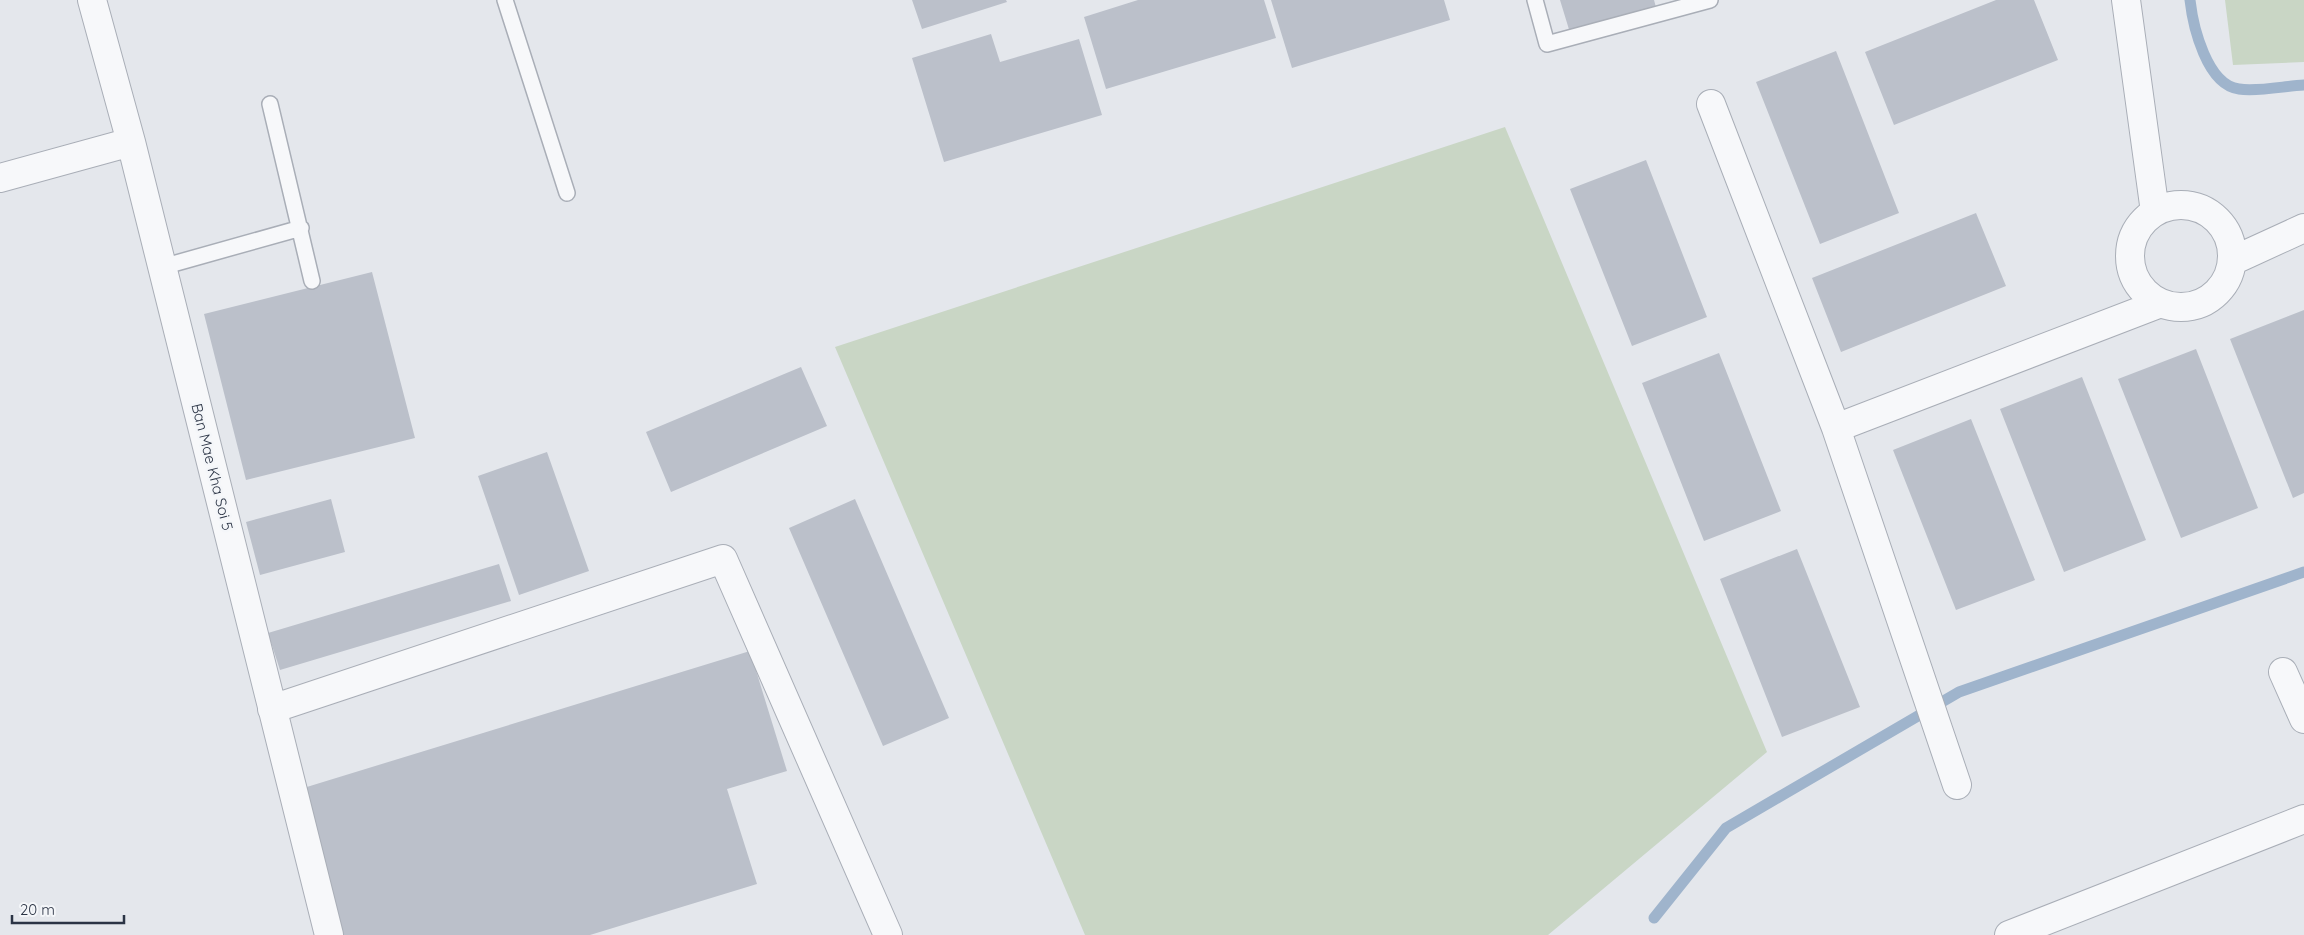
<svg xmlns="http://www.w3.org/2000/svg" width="2304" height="935" viewBox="0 0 2304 935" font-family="Quicksand,sans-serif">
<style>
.green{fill:#c9d6c5}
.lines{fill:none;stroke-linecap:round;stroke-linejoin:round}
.stream{stroke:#9fb4cc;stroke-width:11}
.building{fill:#bbc0ca}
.service-casing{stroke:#a9aeb7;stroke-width:18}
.minor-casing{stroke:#a9aeb7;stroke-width:30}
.service{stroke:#f7f8fa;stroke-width:15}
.minor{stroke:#f7f8fa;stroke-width:28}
.labels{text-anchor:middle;stroke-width:5;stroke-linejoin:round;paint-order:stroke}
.street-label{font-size:15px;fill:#2b3445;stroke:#f4f6f9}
</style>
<rect width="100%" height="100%" fill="#e4e7ec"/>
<path class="green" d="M2225,0H2304V62L2233,65Z
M1505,127L1767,752L1548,935H1085L835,347Z"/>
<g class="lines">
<path class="stream" d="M2190,0C2193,27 2207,85 2239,89C2257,92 2285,86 2304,85
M1654,918L1726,828L1959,692L2304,572"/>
</g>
<path class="building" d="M912,0H1006L1007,2L922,29Z
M1138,0H1264L1276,38L1106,89L1084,17Z
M1271,0H1444L1450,20L1292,68Z
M1560,0H1654L1657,11L1571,36Z
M1996,0H2034L2058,60L1894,125L1865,52Z
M991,34L1000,62L1079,39L1102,115L944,162L912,58Z
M1836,51L1899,213L1820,244L1756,82Z
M1646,160L1707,317L1632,346L1570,189Z
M1976,213L2006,286L1841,352L1812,278Z
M372,272L415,438L246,480L204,314Z
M2304,310V493L2293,498L2230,339Z
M2196,349L2258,508L2181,538L2118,379Z
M1719,353L1781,511L1704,541L1642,383Z
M801,367L827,426L671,492L646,432Z
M2082,377L2146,540L2064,572L2000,409Z
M1971,419L2035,580L1956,610L1893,450Z
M547,452L589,571L519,595L478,476Z
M331,499L345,552L260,575L246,522Z
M855,499L949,718L883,746L789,528Z
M1797,549L1860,707L1782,737L1720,579Z
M499,564L511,601L280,670L268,633Z
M750,651L787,771L727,789L757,884L590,935H342L297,790Z"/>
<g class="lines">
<defs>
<path id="service" d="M505,0L567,193
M1535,0L1547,44L1710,0
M270,104L312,281
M162,267L301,228"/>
<path id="minor" d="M92,0L131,142L329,935
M2126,0L2155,212
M1711,104L1836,428L1957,785
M0,178L131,142
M2130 256a51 51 0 1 1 102 0a51 51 0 1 1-102 0Z
M2232,261L2304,228
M1836,428L2161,303
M2283,672L2304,719
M272,709L723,559L888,935
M2009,935L2304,819"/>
</defs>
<use href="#service" class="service-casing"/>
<use href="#minor" class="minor-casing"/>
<use href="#service" class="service"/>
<use href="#minor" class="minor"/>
</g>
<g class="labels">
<g class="street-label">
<text transform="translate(212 467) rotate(76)" y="5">Ban Mae Kha Soi 5</text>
</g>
</g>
<path d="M12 915v8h112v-8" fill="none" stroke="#2b3445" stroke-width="2.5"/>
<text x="20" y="915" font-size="15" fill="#2b3445" stroke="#f4f6f9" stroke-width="4" paint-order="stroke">20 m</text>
</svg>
